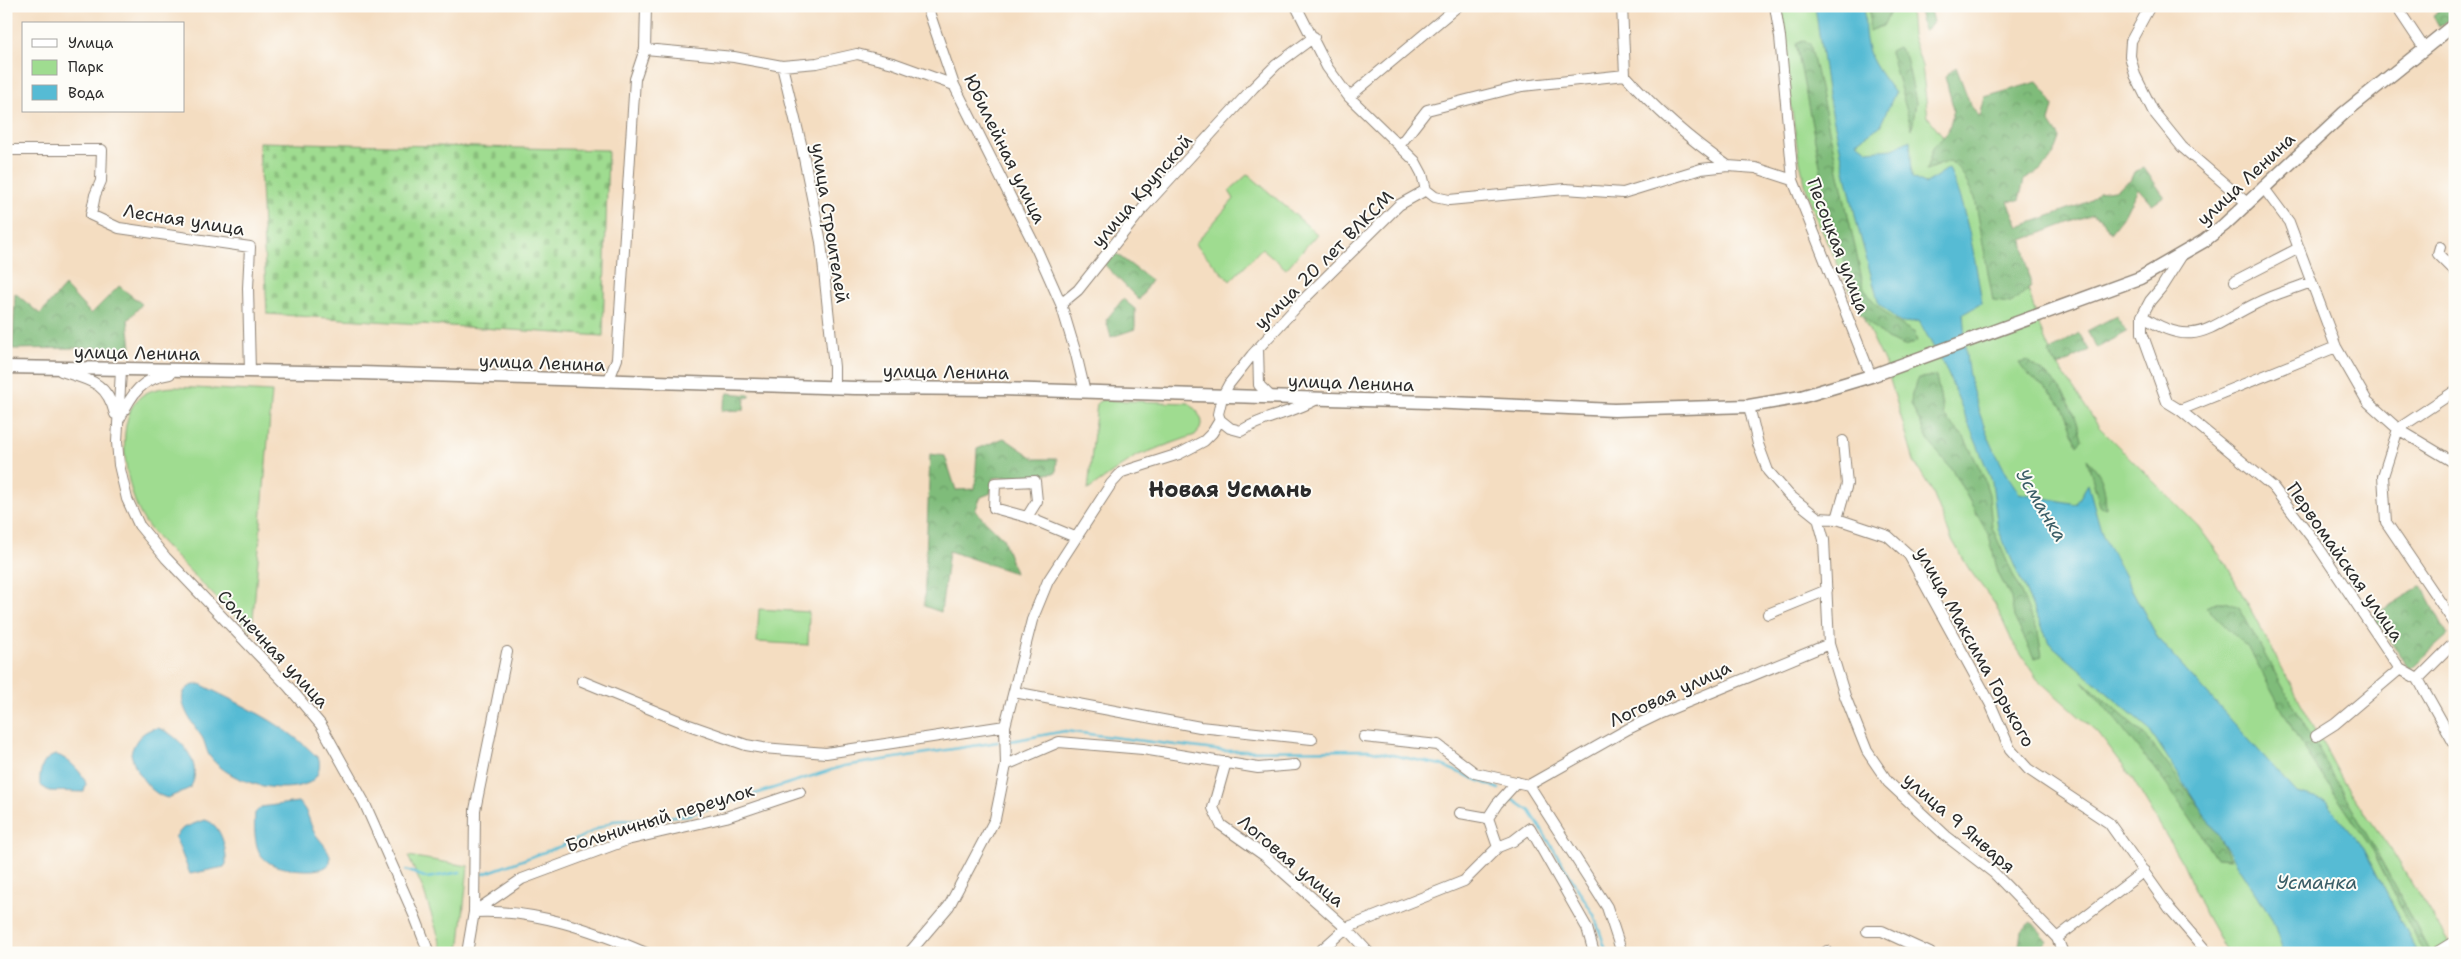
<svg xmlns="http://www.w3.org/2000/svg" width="2461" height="959" viewBox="0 0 2461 959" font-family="'Shantell Sans',sans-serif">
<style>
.green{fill:#9fdc90;stroke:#65845e}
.forest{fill:url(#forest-crowns);stroke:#557452}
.cemetery{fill:url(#cemetery-stones);stroke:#65845e}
.water{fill:#56bbd4;stroke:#407380}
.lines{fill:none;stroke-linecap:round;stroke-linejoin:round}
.stream{stroke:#56bbd4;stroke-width:2.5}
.minor-casing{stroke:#908476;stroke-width:12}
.major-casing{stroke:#908476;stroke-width:15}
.minor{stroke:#fff;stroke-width:10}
.major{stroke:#fff;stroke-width:12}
.labels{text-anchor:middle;stroke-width:4;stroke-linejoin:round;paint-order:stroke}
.street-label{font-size:18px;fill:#2b2b2b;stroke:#fdfcf7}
.water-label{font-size:19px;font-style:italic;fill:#3a5d66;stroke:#fdfcf7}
.district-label{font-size:22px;font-weight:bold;fill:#2b2b2b;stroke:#fdfcf7}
</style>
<defs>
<pattern id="forest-crowns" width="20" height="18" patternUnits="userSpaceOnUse" patternTransform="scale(1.25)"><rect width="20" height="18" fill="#7fbc7a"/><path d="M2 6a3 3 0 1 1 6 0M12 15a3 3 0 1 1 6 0" fill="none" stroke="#689964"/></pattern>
<pattern id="cemetery-stones" width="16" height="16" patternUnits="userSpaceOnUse" patternTransform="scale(1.25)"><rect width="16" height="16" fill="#9fdc90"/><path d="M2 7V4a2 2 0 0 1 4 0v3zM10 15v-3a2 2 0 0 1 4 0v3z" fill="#89bd7c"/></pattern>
</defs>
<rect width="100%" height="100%" fill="#fdfcf7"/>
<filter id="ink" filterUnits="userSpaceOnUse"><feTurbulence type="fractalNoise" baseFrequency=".02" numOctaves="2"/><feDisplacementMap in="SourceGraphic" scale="10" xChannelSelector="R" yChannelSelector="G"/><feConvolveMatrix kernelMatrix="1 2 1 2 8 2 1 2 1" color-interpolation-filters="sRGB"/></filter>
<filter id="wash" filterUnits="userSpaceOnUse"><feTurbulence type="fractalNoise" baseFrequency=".0096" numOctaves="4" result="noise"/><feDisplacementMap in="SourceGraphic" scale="20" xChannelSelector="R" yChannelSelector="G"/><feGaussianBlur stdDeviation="1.12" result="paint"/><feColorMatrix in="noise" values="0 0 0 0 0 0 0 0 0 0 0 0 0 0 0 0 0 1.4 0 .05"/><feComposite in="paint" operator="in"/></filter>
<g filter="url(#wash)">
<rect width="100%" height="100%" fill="#f4ddc1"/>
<path class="green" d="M1777,6H1910L1912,35L1922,66L1928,117L1955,152L2020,263L2040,328L2053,358L2099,427L2198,526L2226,564L2344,783L2394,854L2455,953H2227L2205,914L2183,864L2132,778L2098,733L2037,679L2012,641L1995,604L1969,569L1951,538L1932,491L1914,461L1886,366L1816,218L1806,188L1798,153Z
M1248,174L1317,234L1286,269L1262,248L1230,281L1195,244L1234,199L1229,191Z
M174,387L272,392L252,631C228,610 206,588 184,565C170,551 156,538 145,522C127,495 113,424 138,399C148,389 161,388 174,387Z
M1102,400L1189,403L1197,411L1202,421L1200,429L1195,435L1136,456L1088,490L1097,403Z
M759,609L809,612L808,645L757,642Z
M408,856L468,866L459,953H444L423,889Z"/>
<path class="forest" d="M1870,6H1893L1883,26L1869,31Z
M1918,6H1929L1933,22L1924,32Z
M2447,6H2455V16L2439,27L2433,16Z
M1803,41L1810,43L1864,288C1877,309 1893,321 1915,333L1917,342L1904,346L1887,339L1860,314L1828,206L1796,44Z
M1898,47L1906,57L1916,102L1912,130L1890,51Z
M1956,67L1971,106L1980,117L1985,97L2037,82L2046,93L2053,106L2049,121L2060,138C2052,162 2046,168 2024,180L2019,200L2008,201L2019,227L2088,202L2098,192L2115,190L2130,181L2134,172L2144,168L2164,196L2152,204L2138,188L2125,214L2110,233L2103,220L2092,214L2023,240L2031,287L2011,303L1993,301L1975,198L1960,170L1950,161L1926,170L1933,148L1948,132L1954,110L1945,77Z
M1115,253L1151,280L1139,300L1104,264Z
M65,286L91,314L119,286L142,304L128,320L131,347L13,349L15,293L40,314Z
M1123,299L1135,309V329L1111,337L1106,320Z
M2116,316L2127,332L2097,348L2087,331Z
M2079,333L2089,350L2058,367L2048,353Z
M2027,361C2061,382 2073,402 2082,440L2077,445C2072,431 2068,413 2058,401C2047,386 2028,379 2019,363Z
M1936,376L1944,416L1964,437L1982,473L1989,494L1992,527L2038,632L2042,656L2034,658L2014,617L2011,598L1998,573L1989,536L1953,471L1930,443L1911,404L1912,393L1919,378Z
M728,393L750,395V397L745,398L744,410L721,411Z
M1004,438L1035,459H1057L1056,473L993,478L991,493L981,497L975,511L1003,538L1015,573L949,551L941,612L924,606L930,454L945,456L956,490L975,489L977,449Z
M2087,459C2103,475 2105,485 2106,508L2100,506Z
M2422,586L2448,635L2410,669L2372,616Z
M2216,602H2226L2239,607C2301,724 2371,835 2430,953H2423L2372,849L2298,739L2250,650L2206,607Z
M2083,681L2145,735L2212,823L2230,859L2216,858C2177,795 2132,738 2083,681Z
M2032,922L2048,941L2032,953H2018L2021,931Z"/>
<path class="cemetery" d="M259,142L608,150L603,336L267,314Z"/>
<path class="water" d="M1815,6H1865C1863,50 1869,59 1895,93L1880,126L1857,142L1868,151L1893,149L1910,140L1912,178L1925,184L1949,168C1968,216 1974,252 1982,303L1963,314C1965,335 1965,359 1970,380C1979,419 1996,460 2019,493L2076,504L2088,484L2102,534L2159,640L2297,793L2326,801L2364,849L2417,953H2284L2272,919L2149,729L2049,643L1998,529L1992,481L1946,369L1919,321L1901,323L1879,304L1858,228L1827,90Z
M200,684C243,706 285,723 319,759C321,769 317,781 306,784C278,795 230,782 211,758C206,752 206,744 202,737C192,723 165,688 200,684Z
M158,728C180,735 205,765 190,788L168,798C150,795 134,769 131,753C135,739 144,729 158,728Z
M57,755C68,758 84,774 86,784L84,792L49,791L40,785C39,772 42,757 57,755Z
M298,802C308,809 309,822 314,832C319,840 333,852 330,862C327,875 286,869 276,866C270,864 264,859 261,855C254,846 254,824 255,813L261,807Z
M204,820C221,822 227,850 226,864L224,867L190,874L175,837L183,828Z"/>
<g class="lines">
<path class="stream" d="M1011,741L1065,731L1223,751L1368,750L1441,765L1499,789
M1509,797L1530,811L1594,915L1607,953
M406,870L427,878L460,872
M483,874L567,844L613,821L688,815L844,766L998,742"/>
</g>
</g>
<g filter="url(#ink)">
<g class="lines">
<defs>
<path id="minor" d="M927,6L954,85L1037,250L1061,304L1076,354L1085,392
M1296,6L1327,67L1349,97L1415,161L1422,174L1426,190
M1622,6L1625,75
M1775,6L1780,37L1793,180L1871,376
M2150,6L2131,41L2130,56L2135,75L2153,111L2182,147L2247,203
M2396,6L2424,48
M645,49L734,57L782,66L817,63L857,54L893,63L954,85
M782,66L802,148L821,242L834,367V387
M1349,97L1458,6
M1399,146L1427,110L1522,86L1625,75C1656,110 1689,139 1728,166
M6,150H102L101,181L95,195L91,215L119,228L250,247L248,288L250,372
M2263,187L2289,222L2336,347L2367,401L2398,429L2455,463
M1426,190L1435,197L1449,200L1565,189L1623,193L1701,169L1728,166L1756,168L1793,180
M2440,247L2438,254L2455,271
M2182,255L2161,288L2150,301L2142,316V333L2167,402L2180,410L2336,347
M2235,281L2299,248
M1061,304L1078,290L1144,207L1253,88L1276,65L1314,37
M2142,316C2195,351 2209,326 2257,303C2274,294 2294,289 2311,282
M1258,348L1259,385L1272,398
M121,370L117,442L119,465L127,499L139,525L166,558L288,686L321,725L364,802L415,917L429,953
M61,371C90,380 107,382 115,414
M608,382L617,359L635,79L645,49L646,6
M2455,391L2398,429L2383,476L2386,522L2455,624
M1749,406L1758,444L1768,471L1789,495L1818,518L1824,540L1829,644L1845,696L1867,751L1888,782L1946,836L1994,873L2057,938L2063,953
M2180,410L2273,487L2315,542L2400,669L2418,679L2455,642
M120,418C132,393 142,378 170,374
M1220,420L1230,428L1241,431C1264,416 1293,413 1317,399
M1027,517L994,508L995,483L1035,481L1037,501L1027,517L1075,537
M1818,518L1837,519L1888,536L1909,555L1990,703L2010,749L2028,769L2109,823L2170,909L2208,953
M1837,519L1847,484L1843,441
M1768,614L1827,590
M2418,679L2455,745
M582,681L689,725L746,745L763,748L826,753L1005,726
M1014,692L1200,727L1312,739
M2316,736L2335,724L2400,669
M1364,737L1438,745L1475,773L1529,785L1607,907L1622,953
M1226,762L1213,808L1221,825L1265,856L1346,928L1369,953
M1006,765L1059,742L1143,749L1258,768L1295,765
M1529,785L1628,729L1659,714L1829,644
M1460,813L1488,818
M1498,847L1513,841L1530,828L1587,928L1594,953
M474,912L522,879L627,840L726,817L800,792
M475,912C534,909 593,930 646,953
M1867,931H1882L1930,953
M2057,938L2144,871
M2437,952L2455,941
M467,953L474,912L475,810L507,652
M909,953L949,906L995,819L1006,765L1005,726L1032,620L1048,581L1111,484L1122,472L1179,454L1204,441L1212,433L1220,420L1218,414L1222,397L1229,384L1252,355L1302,301L1399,205L1426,190
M1318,953L1346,928L1464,881L1498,847L1488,818L1497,804L1517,782
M1825,953L1827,951"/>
<path id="major" d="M6,367L360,373L855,388L1002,389L1429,402L1614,410L1749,406L1801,397L1871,376L2140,278L2204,241L2224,225L2344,113L2455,24"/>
</defs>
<use href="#minor" class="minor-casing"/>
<use href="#major" class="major-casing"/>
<use href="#minor" class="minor"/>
<use href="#major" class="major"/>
</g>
</g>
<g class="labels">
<g class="street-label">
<text transform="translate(1005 149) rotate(64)" y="6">Юбилейная улица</text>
<text transform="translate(2246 179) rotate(-43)" y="6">улица Ленина</text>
<text transform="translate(1142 191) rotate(-49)" y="6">улица Крупской</text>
<text transform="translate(184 220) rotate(9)" y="6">Лесная улица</text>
<text transform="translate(830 223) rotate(81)" y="6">улица Строителей</text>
<text transform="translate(1838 246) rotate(69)" y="6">Песоцкая улица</text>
<text transform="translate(1324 260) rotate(-45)" y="6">улица 20 лет ВЛКСМ</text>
<text transform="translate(137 353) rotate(1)" y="6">улица Ленина</text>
<text transform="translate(542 363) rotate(2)" y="6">улица Ленина</text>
<text transform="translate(946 372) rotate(1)" y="6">улица Ленина</text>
<text transform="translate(1351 383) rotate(2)" y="6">улица Ленина</text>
<text transform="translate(2345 562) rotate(55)" y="6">Первомайская улица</text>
<text transform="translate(1975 647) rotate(61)" y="6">улица Максима Горького</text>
<text transform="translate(273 649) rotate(47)" y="6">Солнечная улица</text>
<text transform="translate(1670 694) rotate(-25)" y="6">Логовая улица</text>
<text transform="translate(660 818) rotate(-17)" y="6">Больничный переулок</text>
<text transform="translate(1959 823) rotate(41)" y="6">улица 9 Января</text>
<text transform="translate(1291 861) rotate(40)" y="6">Логовая улица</text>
</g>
<g class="water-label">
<text transform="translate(2042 505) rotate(59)" y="7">Усманка</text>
<text x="2317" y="889">Усманка</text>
</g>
<g class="district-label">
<text x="1230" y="497">Новая Усмань</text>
</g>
</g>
<rect width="2461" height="959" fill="none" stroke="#fdfcf7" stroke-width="25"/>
<rect x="22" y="22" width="162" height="90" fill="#fdfcf7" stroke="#a9a8a5"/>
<rect x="32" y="39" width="25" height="8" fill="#ffffff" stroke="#a9a8a5"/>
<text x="68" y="48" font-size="15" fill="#2b2b2b">Улица</text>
<rect x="32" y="60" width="25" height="15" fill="#9fdc90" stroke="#a9a8a5"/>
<text x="68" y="72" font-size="15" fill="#2b2b2b">Парк</text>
<rect x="32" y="85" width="25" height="15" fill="#56bbd4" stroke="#a9a8a5"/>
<text x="68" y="98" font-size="15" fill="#2b2b2b">Вода</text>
</svg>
